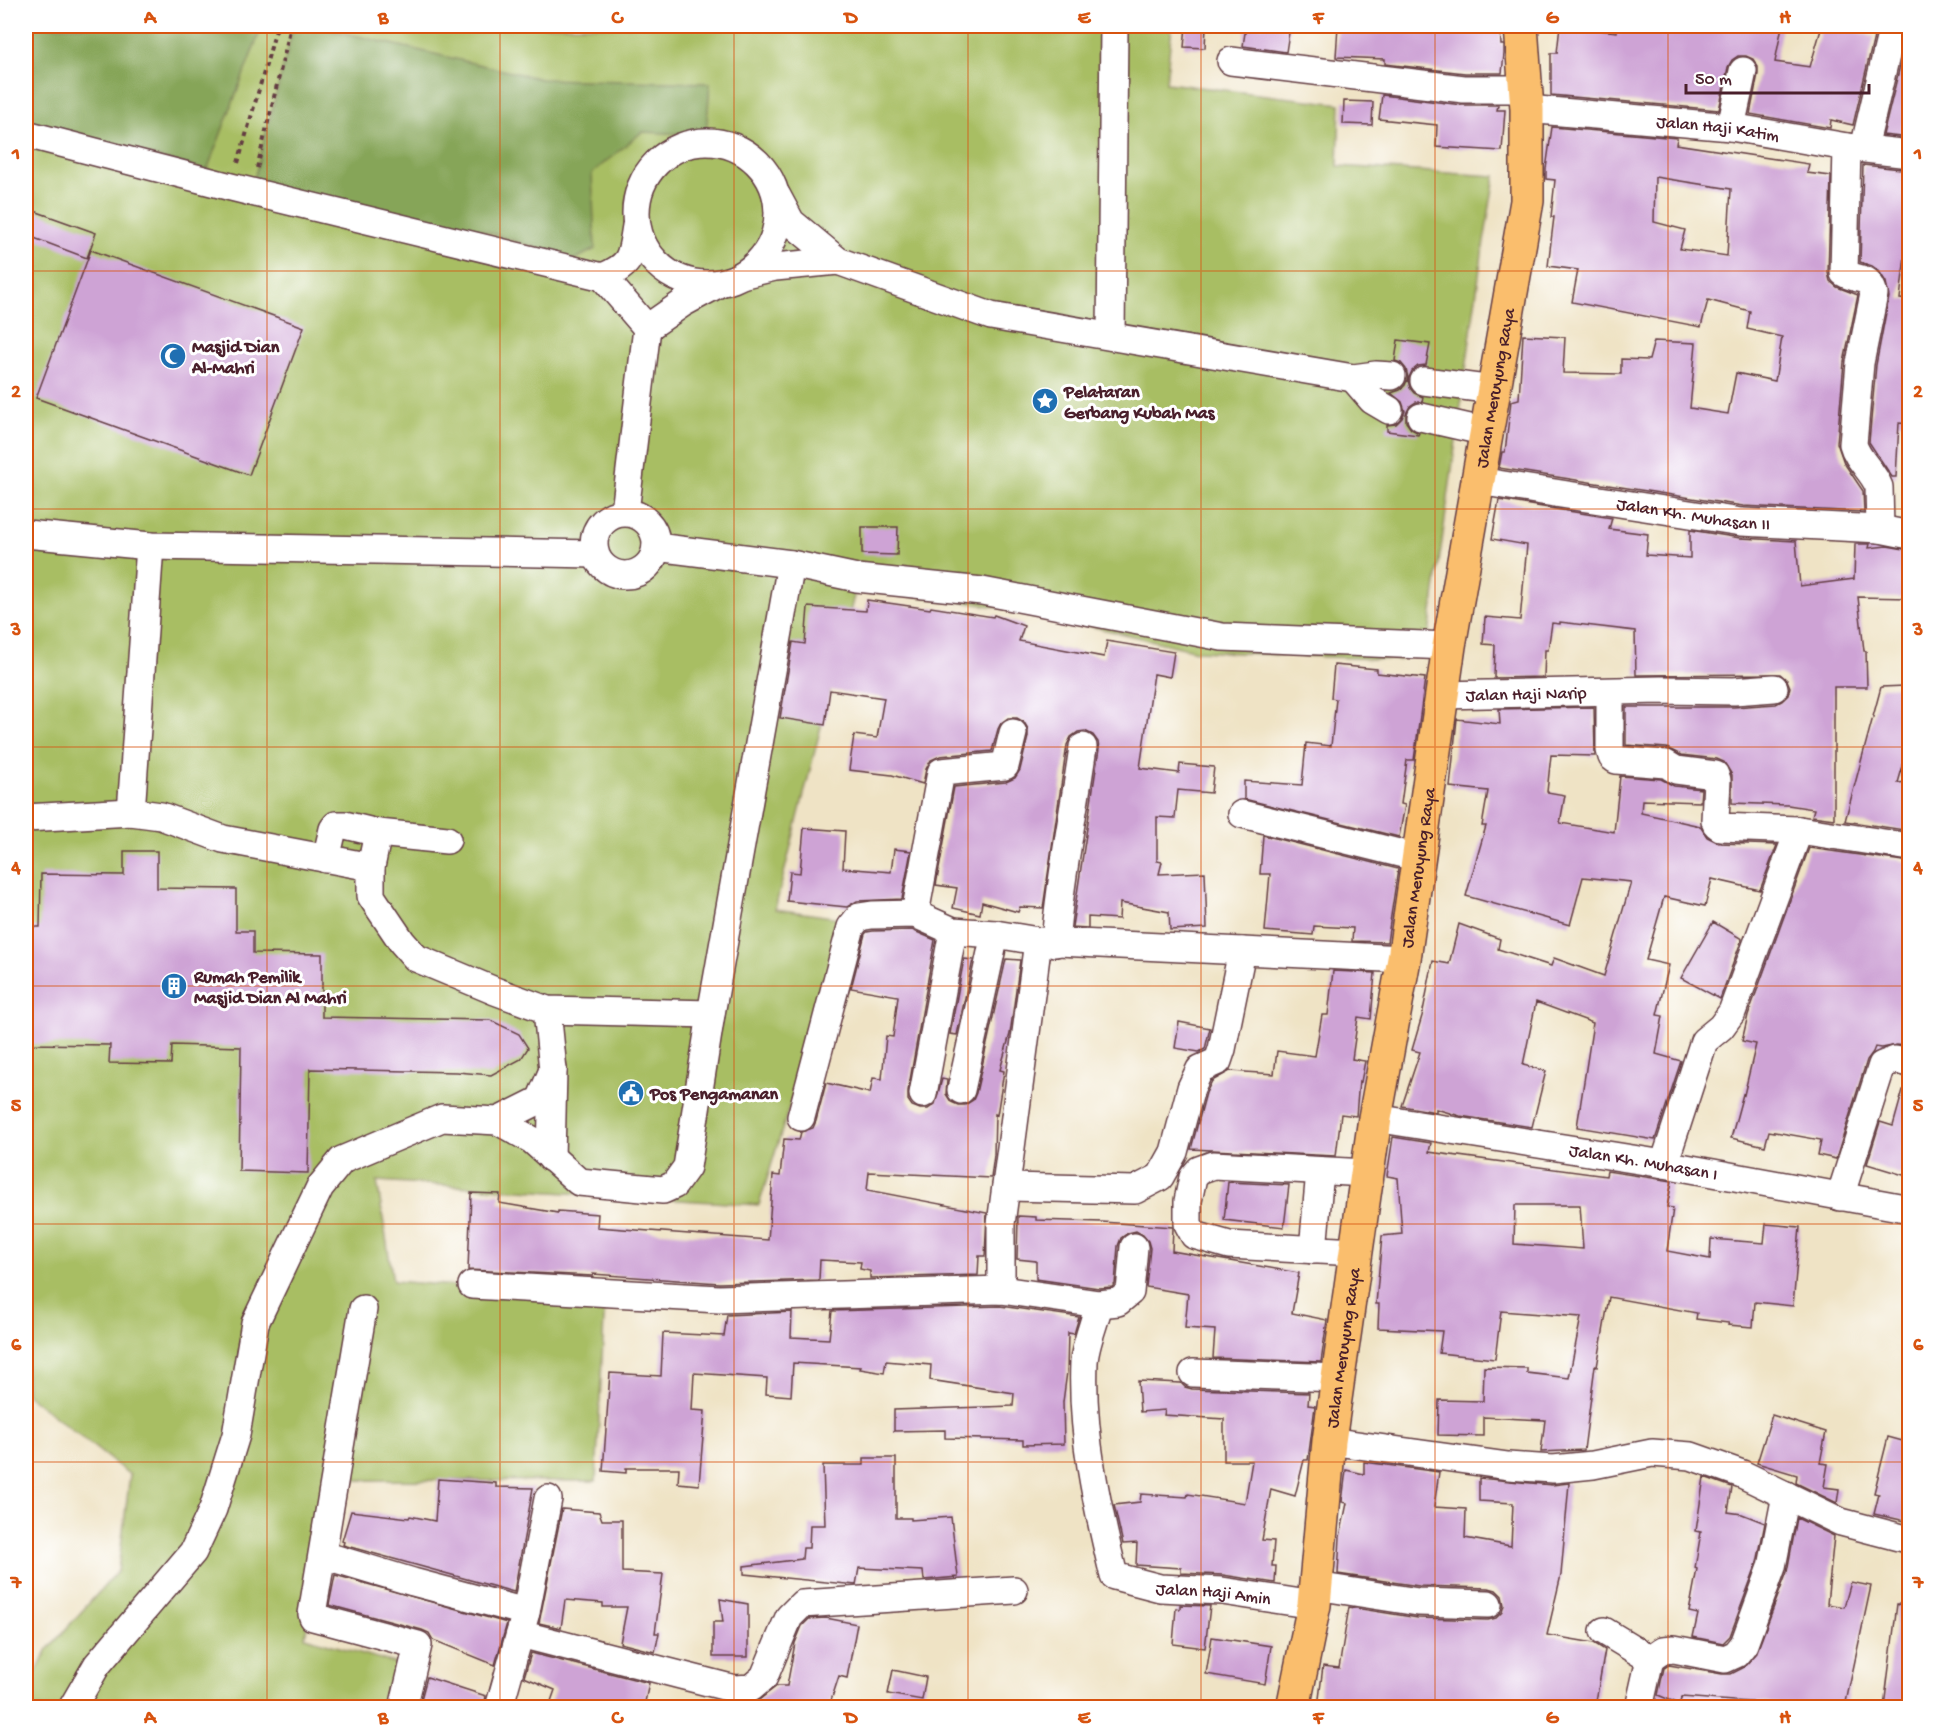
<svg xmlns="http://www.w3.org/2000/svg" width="1935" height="1733" viewBox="0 0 1935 1733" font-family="'Gochi Hand',sans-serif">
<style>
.green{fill:#a8be63;stroke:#796e47;stroke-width:1.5}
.forest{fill:#86a559;stroke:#686242;stroke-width:1.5}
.building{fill:#cea3d5;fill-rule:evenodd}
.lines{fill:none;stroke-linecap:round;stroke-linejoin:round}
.minor-casing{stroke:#633c42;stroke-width:30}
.major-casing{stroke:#633c42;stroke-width:36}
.path{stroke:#633c42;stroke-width:4;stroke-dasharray:4.5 4.5;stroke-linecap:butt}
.minor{stroke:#fff;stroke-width:27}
.major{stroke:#fabe6d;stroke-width:33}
.grid{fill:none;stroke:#d8530f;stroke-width:1.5;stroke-opacity:0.55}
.labels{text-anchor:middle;stroke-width:6;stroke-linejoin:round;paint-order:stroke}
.street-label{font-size:18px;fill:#4a1f2b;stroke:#fff}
.poi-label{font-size:18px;font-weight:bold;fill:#4a1f2b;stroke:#fff;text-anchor:start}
.neatline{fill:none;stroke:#d8530f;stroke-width:2}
.grid-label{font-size:20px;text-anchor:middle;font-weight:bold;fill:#d8530f}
</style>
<rect width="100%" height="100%" fill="#fff"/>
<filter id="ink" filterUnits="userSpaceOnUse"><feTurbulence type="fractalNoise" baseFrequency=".0167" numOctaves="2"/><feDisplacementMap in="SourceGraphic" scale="12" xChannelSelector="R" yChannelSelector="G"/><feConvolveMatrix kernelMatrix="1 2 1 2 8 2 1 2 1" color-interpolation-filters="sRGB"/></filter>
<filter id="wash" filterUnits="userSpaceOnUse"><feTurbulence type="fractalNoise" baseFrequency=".008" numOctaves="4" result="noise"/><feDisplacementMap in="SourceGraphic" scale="24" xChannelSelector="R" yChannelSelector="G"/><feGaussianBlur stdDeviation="1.35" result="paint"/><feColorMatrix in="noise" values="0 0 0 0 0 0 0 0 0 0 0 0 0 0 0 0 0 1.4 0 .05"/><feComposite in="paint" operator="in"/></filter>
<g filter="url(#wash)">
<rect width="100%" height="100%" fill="#efe3c5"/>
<path class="green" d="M26,26H1172L1166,83L1340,104L1338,166L1495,176L1482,254L1428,641L1417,646L1400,660L1197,651L1021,610L856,588L775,909L847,919L759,1205L377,1181L393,1281L605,1298L596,1481L333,1480L305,1637L415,1669L402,1707L26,1708V1693L48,1649L118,1571L130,1475L26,1394Z"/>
<path class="forest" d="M26,26H262L207,170L26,124Z
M294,26H315L541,79L710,83L706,135L642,132L592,173L595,249L574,260L482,230L294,194L254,179Z"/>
<g id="blocks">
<path class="building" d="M1186,26H1206L1205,48L1184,47Z
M1246,26H1290L1286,52L1243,46Z
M1338,26H1500L1501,45H1504V54L1502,73H1465L1385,64V59L1336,57Z
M1560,26L1617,32V26L1675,27V26H1782L1775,62L1810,67L1822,26H1855L1854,31L1874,37L1853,125L1831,120L1830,128L1750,114L1758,74V67L1753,59L1746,56H1738L1732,60L1728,67L1719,110L1551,95V53H1557Z
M1900,66L1910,69V138L1883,135Z
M1382,95L1462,105H1498L1497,110H1505L1502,151L1436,147L1437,125L1379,119Z
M1344,101L1373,102L1372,125L1343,124Z
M1552,127L1677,138L1676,144L1809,164L1807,173L1831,176L1828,273L1830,281L1837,287L1858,295L1844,362L1837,443L1844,463L1863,491L1864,512L1743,506L1499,468L1502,452H1505L1511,401L1519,399L1523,335L1565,337L1563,373L1621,374V359L1649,360L1654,341L1696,343L1690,408L1728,414L1736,373L1775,381L1782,337L1747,329L1750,311L1708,300L1701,327L1572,302L1578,270L1548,266L1554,217H1551L1555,180L1546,179V169ZM1655,177L1731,189L1727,256L1680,249L1685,230L1654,222Z
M1863,165L1910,170V238H1907L1900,299L1910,300V424L1899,423L1896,477H1892L1869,442L1876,365L1889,297L1886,282L1879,271L1872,266L1860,262Z
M26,208L96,233L87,258L26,235Z
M91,250L304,327L249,475L36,398Z
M1398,340L1430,344L1426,365L1418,366L1412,371L1408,380L1410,388L1414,393L1423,397L1422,402H1416L1410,406L1406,414V422L1411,429L1419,433L1418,435L1387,431V425L1396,424L1402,418L1405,411L1402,402L1391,393L1400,390L1405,385L1408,378L1406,369L1401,363L1395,361Z
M1499,500L1612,518L1609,529L1648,534L1646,555L1690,558V530L1740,538L1796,541L1800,586L1854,579L1855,544H1870L1869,548L1887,546L1910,550V598L1858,597L1864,651H1866L1867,687H1834V819L1812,816L1814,809L1788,805L1732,803V775L1724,762L1717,759L1681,755L1667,748L1626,745V707H1734L1776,704L1782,701L1788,695L1790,687L1787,680L1780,674L1636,675L1635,631L1560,622V624L1552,623L1548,650H1545L1544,677L1494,678L1495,645L1483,644L1485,617L1520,620L1527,545L1492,539Z
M862,527H898L897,555L862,554Z
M867,600L930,609L931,607L993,617L994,615L1024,626L1019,641L1104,657L1107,641L1174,652L1170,677L1154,674L1140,768L1179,773L1180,764L1214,767L1211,793L1178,790L1175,818L1157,817V861L1162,862L1159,874L1205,872L1207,928L1170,930L1169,912L1120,903L1119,919L1088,917V928L1072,927L1099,749L1098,742L1093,735L1085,731L1078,732L1071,737L1067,745L1043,908L1020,907L1018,912L982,902L980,914L953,908L957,888L936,885L954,787L1006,782L1015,778L1020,770L1028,737V729L1024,722L1017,718H1008L1001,723L998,729L992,751L940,756L931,760L926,769L923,784L892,775L849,770L854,735L877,738L884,698L830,690L825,725L780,718L793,642L805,644L808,607L866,611Z
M1334,665L1377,669V673L1425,678L1414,760H1407L1401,804L1405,805L1399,837L1244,799V781L1302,785L1306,743L1331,746L1336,699L1331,698Z
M1905,686L1909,744L1898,783L1907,782V805L1904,830L1845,821L1881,687Z
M1594,707L1595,756L1551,755L1547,792L1565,795L1560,823L1614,832L1620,776L1661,779L1674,786L1701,789L1700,802L1642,800L1641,813L1700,826L1707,837L1719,843L1777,845L1760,890L1712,879L1705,906L1664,897L1646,960L1669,965L1657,1015L1663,1016L1656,1054L1681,1061L1655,1140L1577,1127L1593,1023L1536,1002L1523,1065L1546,1071L1532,1127L1460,1116L1436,1109V1112L1402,1106L1420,1052L1412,1050L1422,1016L1433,961L1449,964L1459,924L1500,939L1498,949L1551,966L1554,958L1604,976L1631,882L1583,877L1570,925L1466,896L1486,826H1482L1488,791L1450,787L1457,719L1500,724L1499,709Z
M804,828L845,831L843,868L891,872L894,849L911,851L902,899L857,901L847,907L787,901L790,872L800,873Z
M1263,835L1398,869L1387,942L1352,941L1353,928L1314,926L1313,935L1265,931L1270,874H1260Z
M1809,848L1910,862V1047L1897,1045L1882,1048L1875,1047L1873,1052L1867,1060L1836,1159L1818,1155L1821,1140L1769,1131L1765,1146L1731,1138L1743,1094L1744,1095L1756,1044L1742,1041L1748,1015Z
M124,851H157V888L236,889V931H253V953L322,954V1017L490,1020L519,1034L528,1048L521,1059L491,1075L457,1072L310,1069L308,1173L239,1171L241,1047L172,1045L171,1064L109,1063L110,1045L26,1044V927H40L41,874L124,875Z
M1713,922L1742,939L1720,999L1681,978Z
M912,930L935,940L908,1091V1100L912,1106L920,1109H928L935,1104L942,1079L947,1080L946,1094L951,1102L958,1105H965L973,1100L976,1093L1006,959L1020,960L1010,1034L1000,1070L1004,1071L997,1115L995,1114L994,1155L991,1178L869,1172L867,1190L987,1213L985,1256H979L978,1275L870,1278V1271L860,1269L861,1262L820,1260L819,1280L719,1283L593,1274V1276L468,1270L471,1193L500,1194L499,1203L558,1213V1211L598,1214L597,1227L768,1240L773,1175L780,1176L784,1139L799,1140L801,1132L813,1128L816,1121L826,1083L870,1093L873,1078L882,1079L886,1036L893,1037L898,996L851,988L865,934L867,932L873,931Z
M964,959L973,960L957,1035L950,1034Z
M1333,971L1375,973L1371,1019L1358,1017L1352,1059L1365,1061L1361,1082L1359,1081L1356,1116L1341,1114L1336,1156L1191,1149L1206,1093L1212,1081L1230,1071L1274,1074L1277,1051L1315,1056L1322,1015H1328Z
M1179,1022L1210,1028L1205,1049L1199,1052L1175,1048Z
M1903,1090L1910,1091V1177L1867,1164L1880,1122L1893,1126Z
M1393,1137L1431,1143L1429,1152L1606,1176L1607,1171L1672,1181L1667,1207L1673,1208L1667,1251L1710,1259L1711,1239L1764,1243L1766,1224L1800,1227L1793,1306L1755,1302L1753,1327L1728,1325L1729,1323L1696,1319L1697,1313L1609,1297L1597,1367L1595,1366L1584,1450L1541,1452L1545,1420L1483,1417V1436L1438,1435L1439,1400L1483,1401L1484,1367L1527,1368V1373L1569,1378L1581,1317L1501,1311L1495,1359L1439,1353L1442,1331L1378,1328L1379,1304H1376L1382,1236L1402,1234L1398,1178L1387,1176ZM1515,1205H1580L1583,1249L1514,1244Z
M1228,1182L1289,1185L1284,1227L1224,1220Z
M1018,1216L1036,1217V1220L1102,1222L1173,1227L1172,1251L1299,1273L1292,1313L1327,1320L1321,1362L1213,1358L1215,1330L1185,1328L1188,1294L1146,1287L1150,1248L1148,1241L1143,1235L1136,1231L1128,1233L1121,1238L1118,1246L1115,1284L1112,1287L1099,1288L1036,1279V1261L1017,1259Z
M1000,1306L1079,1317L1074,1334L1068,1333L1067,1372L1063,1402L1064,1444L1023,1445V1440L945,1438V1430L894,1431V1410L1013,1406L1014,1393L930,1380L931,1365L886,1361L884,1373L860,1369L861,1367L793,1363L791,1396L766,1394L767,1378L694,1373L692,1410L705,1411L699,1485L678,1483L679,1468H626V1473L603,1471L610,1373L661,1376L663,1333L724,1336L727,1315L792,1312L791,1337L829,1339L832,1311Z
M1138,1381L1181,1383L1185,1387L1192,1389L1309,1393L1308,1405L1315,1406L1308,1460H1304L1295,1496L1271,1489L1262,1540L1274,1541L1272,1566H1276L1275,1583L1223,1575L1181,1573V1568L1136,1565L1137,1543L1123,1544L1114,1505L1140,1502L1141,1494L1187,1497L1188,1494L1245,1503L1252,1461H1224V1419L1164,1415L1165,1410L1140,1412Z
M1772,1415L1826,1432L1820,1463L1828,1464L1824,1487L1839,1489L1837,1503L1796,1483L1797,1475L1757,1463Z
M1888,1437L1910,1443V1522L1874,1514L1879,1494L1874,1493Z
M864,1458H896V1518H911V1520L951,1517L958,1577L924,1580L923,1571L859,1568L856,1585L744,1574V1566L802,1559L803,1548H809L810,1525H825L823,1465H864Z
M1364,1462L1439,1472L1434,1507L1466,1509L1465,1538L1511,1546L1513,1503L1479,1501V1478L1552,1485L1569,1483L1561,1575L1547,1635L1594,1643L1605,1650L1595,1707H1518V1704H1451V1707H1318L1323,1666L1339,1668L1349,1607L1418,1618L1488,1620L1496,1618L1502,1612L1504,1605L1502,1596L1496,1590L1489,1588L1419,1586L1338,1574L1340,1537L1347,1503L1342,1502L1346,1470L1364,1474Z
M1704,1477L1732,1487L1728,1512L1742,1514L1765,1523L1757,1563L1730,1636L1723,1643L1693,1637L1698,1614L1689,1612L1697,1569L1695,1568L1701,1532L1696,1531Z
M438,1479L496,1483V1487L533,1488L514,1592L343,1545L344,1542L342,1541L351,1511L409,1518L410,1516L435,1521Z
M562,1509L599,1512L602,1520H622V1572L663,1574L655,1633H659L655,1652L620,1643L627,1607H603V1603L565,1600L561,1628L539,1623Z
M1797,1518L1834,1536L1827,1604L1844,1607L1851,1582L1871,1586L1845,1707L1733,1701L1682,1697L1679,1704L1658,1695L1664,1668L1669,1665L1722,1674H1731L1743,1668L1756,1654L1787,1572Z
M335,1575L507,1623L495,1665L433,1640L429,1633L422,1630L329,1605Z
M720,1599L748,1604V1657H713V1622H723Z
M1897,1604L1910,1605V1707H1884Z
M1180,1605L1210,1606L1205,1648L1173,1644L1176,1608L1180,1609Z
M826,1618L857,1624L847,1678L839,1676L829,1707H756V1702L777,1686H787L795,1643L802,1626L809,1619Z
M1212,1637L1271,1646L1265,1684L1206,1674Z
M531,1653L649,1683L644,1707H549L555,1690L524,1677Z
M893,1670L926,1677L922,1700L888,1694Z
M427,1677L486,1696L484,1707H419Z"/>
</g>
</g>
<g filter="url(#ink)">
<use href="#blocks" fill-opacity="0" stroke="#633c42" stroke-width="1.5"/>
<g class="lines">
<defs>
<g id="minor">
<path d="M1231,61L1464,89H1526"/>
<path id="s1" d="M1527,109L1731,127L1847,147L1910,154"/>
<path d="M1731,127L1743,71"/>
<path d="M26,134L231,187L603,277L647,328L625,512"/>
<circle cx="707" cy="213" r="71"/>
<path d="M1847,147L1844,273C1859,282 1868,273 1874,294L1860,363L1853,444C1857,460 1873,471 1879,487L1880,529"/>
<path d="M1864,148L1893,26"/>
<path d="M777,196L791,222L838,261L991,316L1353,378"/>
<path d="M745,274L775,267L838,261"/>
<path d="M603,277C633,264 631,256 636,226"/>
<path d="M647,328L683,303L718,284"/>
<path d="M1111,336L1114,26"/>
<path d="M1424,381L1494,390"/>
<path d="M1389,410L1372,400L1353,378L1376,375L1392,376"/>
<path d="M1421,417L1487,432"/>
<path id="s2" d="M1478,481L1741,522L1880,529L1910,535"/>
<circle cx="625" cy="544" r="31"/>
<path d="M26,534L150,546L595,554"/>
<path d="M656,547L791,564L857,578L982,591L1222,637L1449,646"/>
<path d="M1610,693V750L1612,757L1616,760L1666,764L1676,770L1715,775L1717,780L1715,820L1716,824L1720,827L1799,830L1910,847"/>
<path id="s3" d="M1442,695L1661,690L1734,691L1774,688"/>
<path d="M131,812L150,546"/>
<path d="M1242,814L1419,858"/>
<path d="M26,818L131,812L161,816L223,839L371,867"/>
<path d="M378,833L371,867V896L402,942L416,958L495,991L547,1010L711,1014"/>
<path d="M326,859L333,829L336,825H345L378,833L447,840"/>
<path d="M915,914L941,772L1005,766L1013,733"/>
<path d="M1055,943C1060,877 1074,812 1083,747"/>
<path d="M547,1010L553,1070L551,1158"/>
<path d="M961,1090L995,934"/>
<path d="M923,1094L953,931"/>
<path d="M801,1117L851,927L859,917L872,915L915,914L953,931L995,934L1038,941L1404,959"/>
<path id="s4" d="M1375,1118L1664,1164L1910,1209"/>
<path d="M498,1121L532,1140L579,1182L663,1190L674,1185L687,1167L711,1014L791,564"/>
<path d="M1664,1164L1704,1041L1721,1027L1732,1012L1799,830"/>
<path d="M1006,1187L1135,1190L1160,1177L1174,1152L1191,1088L1200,1069L1218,1061L1222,1049L1242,951"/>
<path d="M1840,1197L1882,1065L1895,1060L1910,1063"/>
<path d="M1313,1250L1320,1171"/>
<path d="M1356,1252L1229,1245L1194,1235L1188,1224V1201L1193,1177L1199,1170L1213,1165L1367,1173"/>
<path d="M472,1285L719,1299L1001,1290L1099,1304L1118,1302L1130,1292L1134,1247"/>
<path d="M1001,1290V1224L1038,941"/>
<path id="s5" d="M1099,1304C1095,1322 1085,1344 1084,1362C1081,1434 1097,1506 1114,1576L1160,1588L1222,1591L1314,1605"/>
<path d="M363,1309L312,1614L313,1617L418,1645L403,1708"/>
<path d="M1193,1373L1340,1378"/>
<path d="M1329,1441L1508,1466L1553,1469L1593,1465L1652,1453L1691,1456L1742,1474L1841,1522L1910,1540"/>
<path d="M323,1555L413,1582L526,1612"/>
<path d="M1316,1586L1418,1602L1488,1604"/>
<path d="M1604,1631L1650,1659L1639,1708"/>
<path d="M520,1634L735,1689L751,1688L764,1677L789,1617L802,1604L1014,1590"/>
<path d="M1650,1659L1663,1650L1674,1649L1725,1659L1736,1654L1744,1644L1772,1567L1786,1495"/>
<path d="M72,1708L97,1665L193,1552L213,1509L236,1435L255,1323L320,1187L342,1160L442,1118L498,1121L540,1100L553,1070"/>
<path d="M499,1708L526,1612L548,1499"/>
</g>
<g id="major">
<path id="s6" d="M1293,1708L1314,1605L1329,1441L1375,1118L1404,959L1449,646L1527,201V109L1521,26"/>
</g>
</defs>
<use href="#minor" class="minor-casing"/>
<use href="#major" class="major-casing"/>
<path class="path" d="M238,163L277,26
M257,168L291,26"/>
<use href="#minor" class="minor"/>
<use href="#major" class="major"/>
</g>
</g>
<path class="grid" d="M267,26V1708M500,26V1708M734,26V1708M968,26V1708M1201,26V1708M1435,26V1708M1668,26V1708M26,271H1910M26,509H1910M26,747H1910M26,986H1910M26,1224H1910M26,1462H1910"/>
<defs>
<symbol id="mosque-disc" viewBox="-11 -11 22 22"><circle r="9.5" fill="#1f6fb2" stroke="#fff"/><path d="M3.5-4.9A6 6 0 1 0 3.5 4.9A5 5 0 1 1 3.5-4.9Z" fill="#fff"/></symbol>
<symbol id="sight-disc" viewBox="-11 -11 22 22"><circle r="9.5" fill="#1f6fb2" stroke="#fff"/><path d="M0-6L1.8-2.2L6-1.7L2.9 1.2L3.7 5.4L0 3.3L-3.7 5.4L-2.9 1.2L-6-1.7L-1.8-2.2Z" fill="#fff"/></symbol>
<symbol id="building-disc" viewBox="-11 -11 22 22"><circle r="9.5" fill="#1f6fb2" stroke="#fff"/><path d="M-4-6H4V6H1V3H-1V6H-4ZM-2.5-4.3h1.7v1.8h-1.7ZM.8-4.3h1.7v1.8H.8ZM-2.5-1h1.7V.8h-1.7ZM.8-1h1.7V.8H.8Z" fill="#fff"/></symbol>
<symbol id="civic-disc" viewBox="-11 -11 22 22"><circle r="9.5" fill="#1f6fb2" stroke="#fff"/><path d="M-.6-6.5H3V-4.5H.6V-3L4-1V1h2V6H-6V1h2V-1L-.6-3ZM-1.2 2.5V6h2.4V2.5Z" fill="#fff"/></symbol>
</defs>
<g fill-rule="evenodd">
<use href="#mosque-disc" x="158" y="341" width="30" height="30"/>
<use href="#sight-disc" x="1030" y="386" width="30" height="30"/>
<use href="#building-disc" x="159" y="971" width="30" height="30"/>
<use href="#civic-disc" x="616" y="1078" width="30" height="30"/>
</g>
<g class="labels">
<g class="street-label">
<text dy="6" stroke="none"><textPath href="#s1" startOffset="192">Jalan Haji Katim</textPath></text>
<text dy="6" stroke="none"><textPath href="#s6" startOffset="1336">Jalan Meruyung Raya</textPath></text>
<text dy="6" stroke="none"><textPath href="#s2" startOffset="218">Jalan Kh. Muhasan II</textPath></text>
<text dy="6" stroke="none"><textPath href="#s3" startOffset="84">Jalan Haji Narip</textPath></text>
<text dy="6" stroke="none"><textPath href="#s6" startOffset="850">Jalan Meruyung Raya</textPath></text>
<text dy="6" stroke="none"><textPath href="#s4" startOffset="272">Jalan Kh. Muhasan I</textPath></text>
<text dy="6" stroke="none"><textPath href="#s6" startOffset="364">Jalan Meruyung Raya</textPath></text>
<text dy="6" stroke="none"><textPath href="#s5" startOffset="378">Jalan Haji Amin</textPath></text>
</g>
<g class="poi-label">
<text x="192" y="352">Masjid Dian<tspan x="192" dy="21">Al-Mahri</tspan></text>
<text x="1064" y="397">Pelataran<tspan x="1064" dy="21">Gerbang Kubah Mas</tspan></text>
<text x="194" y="982">Rumah Pemilik<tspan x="194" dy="21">Masjid Dian Al Mahri</tspan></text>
<text x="650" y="1099">Pos Pengamanan</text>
</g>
</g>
<rect width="1935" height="1733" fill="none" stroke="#fff" stroke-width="66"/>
<path d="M1686 84v9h183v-9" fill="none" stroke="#4a1f2b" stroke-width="3"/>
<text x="1695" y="84" font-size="18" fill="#4a1f2b" stroke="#ffffff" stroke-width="4.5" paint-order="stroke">50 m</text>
<rect x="33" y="33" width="1869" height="1667" class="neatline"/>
<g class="grid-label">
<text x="150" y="23">A</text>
<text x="383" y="23">B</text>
<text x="617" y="23">C</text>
<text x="851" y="23">D</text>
<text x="1084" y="23">E</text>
<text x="1318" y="23">F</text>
<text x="1552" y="23">G</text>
<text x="1785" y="23">H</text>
<text x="16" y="159">1</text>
<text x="1918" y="159">1</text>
<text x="16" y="397">2</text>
<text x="1918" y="397">2</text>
<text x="16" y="635">3</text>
<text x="1918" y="635">3</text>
<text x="16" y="873">4</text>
<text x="1918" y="873">4</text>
<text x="16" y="1111">5</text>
<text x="1918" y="1111">5</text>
<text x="16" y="1350">6</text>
<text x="1918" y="1350">6</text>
<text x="16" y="1588">7</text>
<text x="1918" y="1588">7</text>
<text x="150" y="1723">A</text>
<text x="383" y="1723">B</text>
<text x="617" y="1723">C</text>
<text x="851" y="1723">D</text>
<text x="1084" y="1723">E</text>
<text x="1318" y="1723">F</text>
<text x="1552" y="1723">G</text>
<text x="1785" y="1723">H</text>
</g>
</svg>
